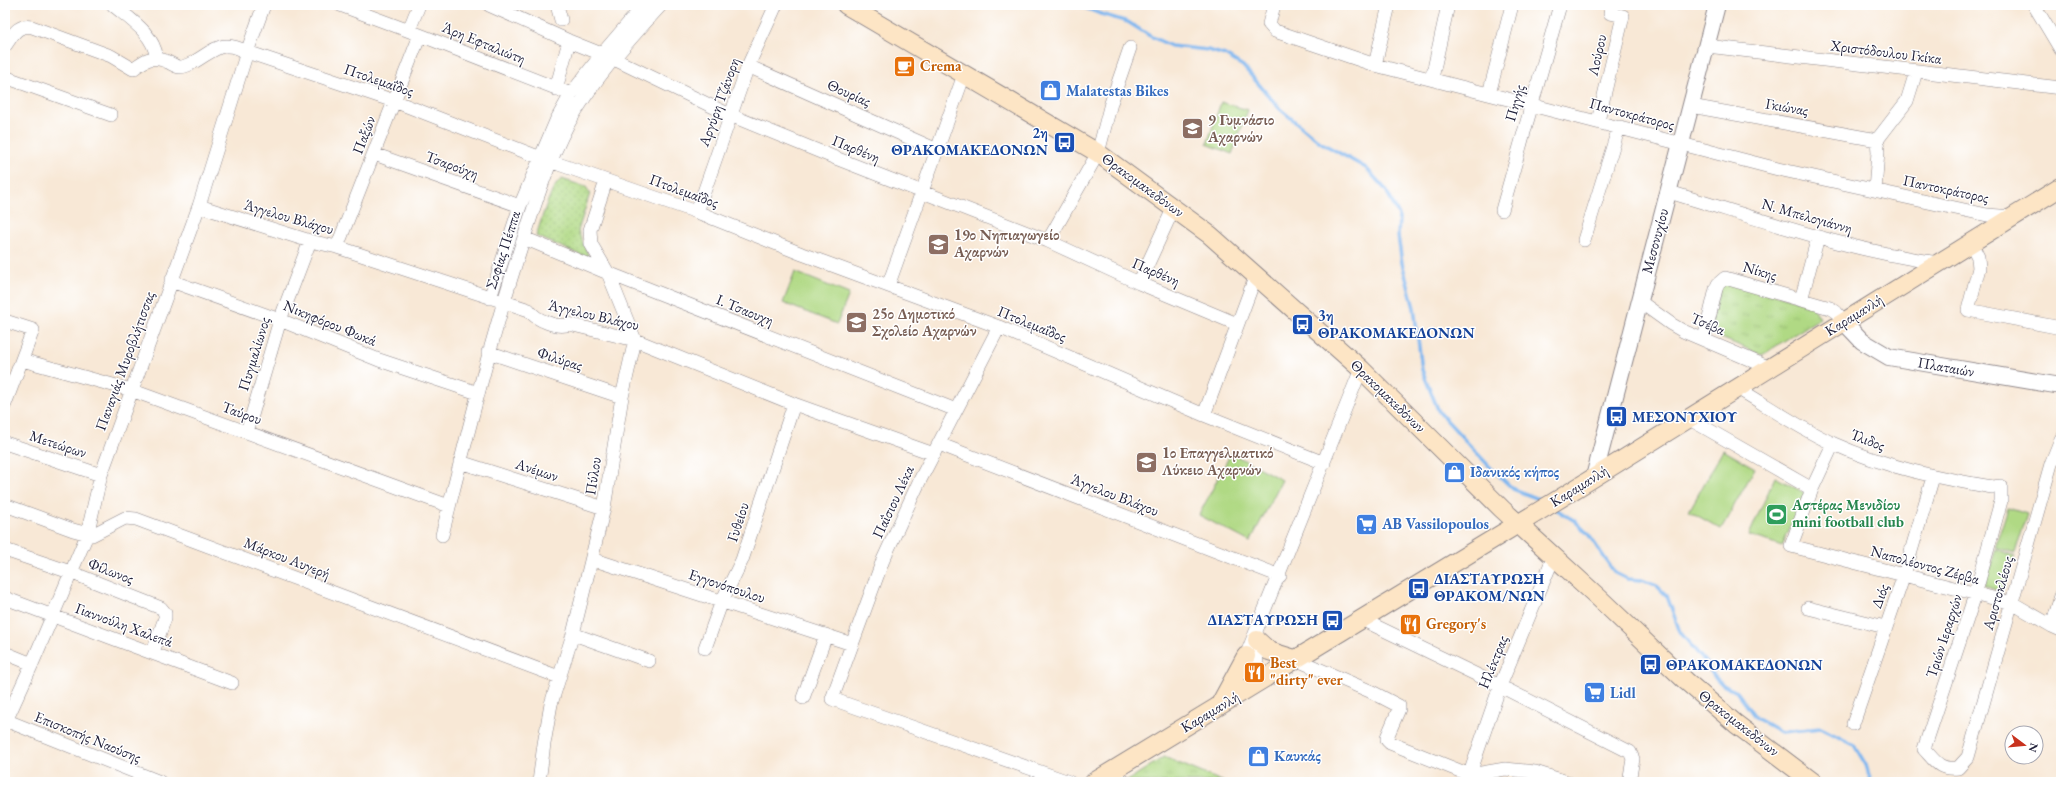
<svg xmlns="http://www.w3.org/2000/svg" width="2066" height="787" viewBox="0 0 2066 787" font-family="'EB Garamond',serif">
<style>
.grass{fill:url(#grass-tufts);stroke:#697e60}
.park{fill:url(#park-dots);stroke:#697e60}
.pitch{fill:#b0d984;stroke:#697e60}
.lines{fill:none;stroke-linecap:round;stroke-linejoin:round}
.stream{stroke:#80b7ef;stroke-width:3.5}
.minor-casing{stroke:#8d8588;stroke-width:14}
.tertiary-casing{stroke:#8d8588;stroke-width:18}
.secondary-casing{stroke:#8d8588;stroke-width:20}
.minor{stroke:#fff;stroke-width:13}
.tertiary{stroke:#fff;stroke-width:16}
.secondary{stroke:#fde5c5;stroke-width:18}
.labels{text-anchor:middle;stroke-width:3;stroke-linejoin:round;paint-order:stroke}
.street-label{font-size:15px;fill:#22223b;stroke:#fff}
.food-label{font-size:15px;font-weight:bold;fill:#c56008;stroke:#fff;text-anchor:start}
.shop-label{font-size:15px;font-weight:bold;fill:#366cbe;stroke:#fff;text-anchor:start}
.education-label{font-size:15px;font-weight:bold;fill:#785e54;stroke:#fff;text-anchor:start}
.transit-label{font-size:15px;font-weight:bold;fill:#164399;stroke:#fff;text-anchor:start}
.leisure-label{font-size:15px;font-weight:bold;fill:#27864d;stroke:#fff;text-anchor:start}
</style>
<defs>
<pattern id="grass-tufts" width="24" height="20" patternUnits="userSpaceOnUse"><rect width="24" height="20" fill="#b0d984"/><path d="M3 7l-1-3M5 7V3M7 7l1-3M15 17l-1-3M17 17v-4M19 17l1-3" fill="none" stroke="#97ba73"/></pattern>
<pattern id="park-dots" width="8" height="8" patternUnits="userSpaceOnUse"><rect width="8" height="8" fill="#b0d984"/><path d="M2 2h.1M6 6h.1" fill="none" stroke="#97ba73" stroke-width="1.8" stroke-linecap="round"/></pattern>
</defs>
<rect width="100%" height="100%" fill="#fff"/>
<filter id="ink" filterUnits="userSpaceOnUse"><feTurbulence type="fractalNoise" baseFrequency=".025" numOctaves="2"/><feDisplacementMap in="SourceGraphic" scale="8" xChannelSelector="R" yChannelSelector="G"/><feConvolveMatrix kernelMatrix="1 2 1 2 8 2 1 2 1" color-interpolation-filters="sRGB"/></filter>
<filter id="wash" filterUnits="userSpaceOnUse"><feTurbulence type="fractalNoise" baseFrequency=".012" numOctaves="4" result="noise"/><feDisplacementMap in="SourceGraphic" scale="16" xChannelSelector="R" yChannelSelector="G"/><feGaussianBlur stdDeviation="0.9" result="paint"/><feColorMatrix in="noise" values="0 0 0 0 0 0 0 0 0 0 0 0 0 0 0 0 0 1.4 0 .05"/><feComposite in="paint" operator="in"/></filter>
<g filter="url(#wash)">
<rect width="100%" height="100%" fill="#f8e8d6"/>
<path class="grass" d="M1729,281L1812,305L1820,318L1762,355L1714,335L1709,326L1721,286Z
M1164,757L1224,782H1125Z"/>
<path class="park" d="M562,179L586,187L590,193L578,231L590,259L536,236C541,222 550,186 562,179Z"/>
<path class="pitch" d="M1221,102L1248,110L1232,154L1207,144Z
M795,272L849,294L837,324L783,303Z
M1723,450L1755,468L1721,529L1689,511Z
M1231,453L1282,480L1250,542L1199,515Z
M1775,477L1805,493L1782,546L1749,535Z
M2008,508L2027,514L2015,553L1995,547Z
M1996,549L2015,556L2002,592L1984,586Z"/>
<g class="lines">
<path class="stream" d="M1078,5L1101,14L1128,22L1150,36L1171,46L1208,50L1225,55L1243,66L1280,109L1320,142L1366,168L1386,190L1399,216L1398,236L1402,263L1414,308L1422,370L1439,412L1488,465L1513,489L1544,501
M1554,508L1575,521L1588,534L1615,573L1627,579L1642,580L1657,586L1667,596L1680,632L1705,662L1714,676L1723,685L1737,692L1756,718L1781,732L1821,728L1854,745L1866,765L1871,782"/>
</g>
</g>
<g filter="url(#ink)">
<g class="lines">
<defs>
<path id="minor" d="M113,5C131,20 153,33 157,58
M340,5L420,35L571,94
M489,5L569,41L614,59L730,115L833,157L1048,241L1139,283L1237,324
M557,5L561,20
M1274,5L1269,24L1275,31L1375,65L1531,105L1778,169L1987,215L2013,217
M2034,5L2061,50
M409,30L419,5
M5,46C13,35 17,24 32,27L111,56L133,69C146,59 152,55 168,62C172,64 176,67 180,67C185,67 190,64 194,62C216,49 222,39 247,52L394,101L541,158L697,212L802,254L999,327L1204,415L1324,463
M1707,46L2061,88
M1375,65L1389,5
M748,66L937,150
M5,77L111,115
M1432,78L1448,5
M556,89L569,41
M1489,94L1512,5
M1691,106L1877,140
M1598,121L1623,16L1610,13L1612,5
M374,154L520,206
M1875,190L1878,152L1877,140L1907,101L1916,72
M1669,192C1757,218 1846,250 1938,263
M199,206L310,241L337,247L529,310C535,320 559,329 569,324L635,340L794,404L934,454
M1502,210L1560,5
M697,212L748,66L776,5
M524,238L608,273L956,410
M1584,240L1619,127
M1048,241L1098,153L1111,103L1130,48
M1971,243L1978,257L1979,268L1968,310L2061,328
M337,247L420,35
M171,281L280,320L379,360L478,393
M1139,283L1174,207
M888,286L964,75
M490,298L520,206L556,121L571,94L602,54L644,5
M1801,300L1818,237
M1639,301L1671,324L1683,331L1770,368
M5,321L33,330L5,404
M999,327L919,482L883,560L832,699L1069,782
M1704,339L1716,289L1718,284L1725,278L1830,308L1836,312L1844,322
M488,352L622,397
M22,360L131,390L449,506
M1737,388C1768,406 1802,430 1834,444C1885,467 1938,478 1992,487L2001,486V501L1975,595L1924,749C1936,762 1939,770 1958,768L1968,757L2051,464L2061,439
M1204,415L1256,275
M1688,418L1812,489
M247,432L280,320L310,241
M5,443L101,475
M939,444L1280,576
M1833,444L1812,489L1791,546L2012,603L2052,626L2061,630
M460,462L604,508
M5,505L73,530L92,535L125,518L136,519L559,677
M442,535C466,440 489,346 519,253C533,211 546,166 567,126C591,82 627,42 661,5
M5,550L70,572L161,608L165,613V618L153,652
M592,559L852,644
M5,598L232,683
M1808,608L1885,627
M1361,619L1500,686L1630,752L1633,759L1629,782
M2052,626L2061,596
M573,634L649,661
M705,648L722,601L742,560L794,404
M5,653L32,664
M1295,659L1372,692L1399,706V709L1387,737V740L1390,743L1470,775L1505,769L1535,772L1567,782
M1256,684L1249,674L1246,656L1361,369
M1256,684L1257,635
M803,698L826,635
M5,720L160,782
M5,723L32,664L87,535L101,475L199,206L247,52L264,5
M1853,724L1904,575L1933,477
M1107,774L1125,782
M539,782L544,744L551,704L573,634L604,508L622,397L635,340L608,273L591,244L590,230L606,181
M1467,782L1500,686L1554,556"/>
<path id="tertiary" d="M1844,322L1862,341L1889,357L2061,386
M1594,477L1717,5"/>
<path id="secondary" d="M846,5L1098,153L1210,235L1361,369L1502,509L1599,598L1686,681L1736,724L1813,782
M1257,640L1269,651L1295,659
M1219,706L1246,656
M1094,782L1564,496L2061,187"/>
</defs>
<use href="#minor" class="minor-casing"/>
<use href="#tertiary" class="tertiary-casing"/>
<use href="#secondary" class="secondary-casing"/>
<use href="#minor" class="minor"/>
<use href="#tertiary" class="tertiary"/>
<use href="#secondary" class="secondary"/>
</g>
</g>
<defs>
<symbol id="cafe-square" viewBox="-11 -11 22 22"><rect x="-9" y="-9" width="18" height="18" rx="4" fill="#e8710a" stroke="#fff"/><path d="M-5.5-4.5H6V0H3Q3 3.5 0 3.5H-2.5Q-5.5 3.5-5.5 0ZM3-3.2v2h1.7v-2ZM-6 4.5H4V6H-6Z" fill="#fff"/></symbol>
<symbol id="shop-square" viewBox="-11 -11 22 22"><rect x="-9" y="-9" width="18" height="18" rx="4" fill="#3f7fe0" stroke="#fff"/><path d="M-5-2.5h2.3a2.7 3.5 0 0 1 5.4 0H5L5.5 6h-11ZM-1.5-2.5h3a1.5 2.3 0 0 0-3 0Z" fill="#fff"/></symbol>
<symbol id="school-square" viewBox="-11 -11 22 22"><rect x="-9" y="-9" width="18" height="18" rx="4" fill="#8d6e63" stroke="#fff"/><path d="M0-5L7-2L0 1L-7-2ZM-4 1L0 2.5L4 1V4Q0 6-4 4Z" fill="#fff"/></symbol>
<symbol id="bus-square" viewBox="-11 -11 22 22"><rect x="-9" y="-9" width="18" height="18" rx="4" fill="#1a4fb4" stroke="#fff"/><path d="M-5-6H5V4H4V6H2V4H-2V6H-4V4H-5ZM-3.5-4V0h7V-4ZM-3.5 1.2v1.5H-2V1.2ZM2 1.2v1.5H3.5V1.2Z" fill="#fff"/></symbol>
<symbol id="stadium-square" viewBox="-11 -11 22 22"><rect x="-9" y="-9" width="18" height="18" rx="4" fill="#2e9e5b" stroke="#fff"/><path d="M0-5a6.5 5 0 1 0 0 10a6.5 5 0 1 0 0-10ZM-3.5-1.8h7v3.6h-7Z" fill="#fff"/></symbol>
<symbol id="supermarket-square" viewBox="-11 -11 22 22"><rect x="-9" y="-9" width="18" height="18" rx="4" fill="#3f7fe0" stroke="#fff"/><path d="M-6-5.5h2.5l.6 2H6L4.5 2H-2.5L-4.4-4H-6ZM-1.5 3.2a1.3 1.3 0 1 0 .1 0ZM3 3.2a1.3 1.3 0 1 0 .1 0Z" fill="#fff"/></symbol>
<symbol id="restaurant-square" viewBox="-11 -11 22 22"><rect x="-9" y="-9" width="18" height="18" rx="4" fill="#e8710a" stroke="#fff"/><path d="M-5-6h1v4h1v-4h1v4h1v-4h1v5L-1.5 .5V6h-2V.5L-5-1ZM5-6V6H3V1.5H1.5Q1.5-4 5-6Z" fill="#fff"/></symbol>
</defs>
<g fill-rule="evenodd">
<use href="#cafe-square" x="892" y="54" width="25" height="25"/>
<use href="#shop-square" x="1038" y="78" width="25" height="25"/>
<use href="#school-square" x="1180" y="116" width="25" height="25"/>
<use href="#bus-square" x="1052" y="130" width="25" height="25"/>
<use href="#school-square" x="926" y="232" width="25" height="25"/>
<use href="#school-square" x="844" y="310" width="25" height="25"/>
<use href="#bus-square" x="1290" y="312" width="25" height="25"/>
<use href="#bus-square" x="1604" y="404" width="25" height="25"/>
<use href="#school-square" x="1134" y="450" width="25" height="25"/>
<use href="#shop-square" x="1442" y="460" width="25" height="25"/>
<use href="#stadium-square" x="1764" y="502" width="25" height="25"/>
<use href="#supermarket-square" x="1354" y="512" width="25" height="25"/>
<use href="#bus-square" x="1406" y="576" width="25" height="25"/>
<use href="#bus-square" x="1320" y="608" width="25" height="25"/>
<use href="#restaurant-square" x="1398" y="612" width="25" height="25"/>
<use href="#bus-square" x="1638" y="652" width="25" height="25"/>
<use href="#restaurant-square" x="1242" y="660" width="25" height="25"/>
<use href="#supermarket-square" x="1582" y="680" width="25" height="25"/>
<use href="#shop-square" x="1246" y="744" width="25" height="25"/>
</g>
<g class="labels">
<g class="street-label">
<text transform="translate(484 43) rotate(22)" y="5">Άρη Εφταλιώτη</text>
<text transform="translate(1886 52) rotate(7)" y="5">Χριστόδουλου Γκίκα</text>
<text transform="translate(1597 55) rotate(-77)" y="5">Λούρου</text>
<text transform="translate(379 80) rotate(19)" y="5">Πτολεμαΐδος</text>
<text transform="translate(849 93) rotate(24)" y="5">Θουρίας</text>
<text transform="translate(719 102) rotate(-70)" y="5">Αργύρη Τζάνορη</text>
<text transform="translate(1515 103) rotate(-74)" y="5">Πηγής</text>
<text transform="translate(1787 107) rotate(10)" y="5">Γκιώνας</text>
<text transform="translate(1632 114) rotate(15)" y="5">Παντοκράτορος</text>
<text transform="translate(364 135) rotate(-69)" y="5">Παξών</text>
<text transform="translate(856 149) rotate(22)" y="5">Παρθένη</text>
<text transform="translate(452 165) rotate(20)" y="5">Τσαρούχη</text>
<text transform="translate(1143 185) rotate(36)" y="5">Θρακομακεδόνων</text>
<text transform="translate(1946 189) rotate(12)" y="5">Παντοκράτορος</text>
<text transform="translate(684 191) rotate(20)" y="5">Πτολεμαΐδος</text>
<text transform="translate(1807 216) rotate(16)" y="5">Ν. Μπελογιάννη</text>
<text transform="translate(289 217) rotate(16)" y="5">Άγγελου Βλάχου</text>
<text transform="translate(1655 241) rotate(-75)" y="5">Μεσονυχίου</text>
<text transform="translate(503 250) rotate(-72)" y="5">Σοφίας Πέππα</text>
<text transform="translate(1760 271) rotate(16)" y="5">Νίκης</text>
<text transform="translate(1156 272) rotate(23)" y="5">Παρθένη</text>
<text transform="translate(745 310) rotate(22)" y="5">Ι. Τσαουχη</text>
<text transform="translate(594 315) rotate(13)" y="5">Άγγελου Βλάχου</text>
<text transform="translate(1854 315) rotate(-32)" y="5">Καραμανλή</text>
<text transform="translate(330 323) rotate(22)" y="5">Νικηφόρου Φωκά</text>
<text transform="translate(1032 324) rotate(22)" y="5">Πτολεμαΐδος</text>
<text transform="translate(1708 324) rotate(23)" y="5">Τσέβα</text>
<text transform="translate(254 354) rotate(-73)" y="5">Πυγμαλίωνος</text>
<text transform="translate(560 359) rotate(18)" y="5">Φιλύρας</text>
<text transform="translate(125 361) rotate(-70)" y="5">Παναγιάς Μυροβλήτισσας</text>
<text transform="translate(1946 367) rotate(10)" y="5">Πλαταιών</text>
<text transform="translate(1388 396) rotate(44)" y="5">Θρακομακεδόνων</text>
<text transform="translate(242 413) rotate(20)" y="5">Ταύρου</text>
<text transform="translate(1868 440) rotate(21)" y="5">Ίλιδος</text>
<text transform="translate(58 444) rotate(18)" y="5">Μετεώρων</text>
<text transform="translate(537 470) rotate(18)" y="5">Ανέμων</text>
<text transform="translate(593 476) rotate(-81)" y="5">Πύλου</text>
<text transform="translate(1579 486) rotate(-32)" y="5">Καραμανλή</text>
<text transform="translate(1115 495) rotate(21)" y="5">Άγγελου Βλάχου</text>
<text transform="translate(893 502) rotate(-65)" y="5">Παΐσιου Λέκα</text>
<text transform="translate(738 522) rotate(-72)" y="5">Γυθείου</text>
<text transform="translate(287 558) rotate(21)" y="5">Μάρκου Αυγερή</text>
<text transform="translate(1925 565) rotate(15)" y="5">Ναπολέοντος Ζέρβα</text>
<text transform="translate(111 571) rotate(21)" y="5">Φίλωνος</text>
<text transform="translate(727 586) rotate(18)" y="5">Εγγονόπουλου</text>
<text transform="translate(1998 593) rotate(-74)" y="5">Αριστοκλέους</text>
<text transform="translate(1880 596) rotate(-70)" y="5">Διός</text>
<text transform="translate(124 625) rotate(20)" y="5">Γιαννούλη Χαλεπά</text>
<text transform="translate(1944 636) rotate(-72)" y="5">Τριών Ιεραρχών</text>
<text transform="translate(1493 662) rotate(-68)" y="5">Ηλέκτρας</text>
<text transform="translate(1210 712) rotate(-31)" y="5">Καραμανλή</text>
<text transform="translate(1739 723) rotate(38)" y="5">Θρακομακεδόνων</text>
<text transform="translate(88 737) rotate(22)" y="5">Επισκοπής Ναούσης</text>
</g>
<g class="food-label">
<text x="920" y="71">Crema</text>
<text x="1426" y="629">Gregory's</text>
<text x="1270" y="668">Best<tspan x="1270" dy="17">"dirty" ever</tspan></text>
</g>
<g class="shop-label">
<text x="1066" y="96">Malatestas Bikes</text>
<text x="1470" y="477">Ιδανικός κήπος</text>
<text x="1382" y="529">AB Vassilopoulos</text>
<text x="1610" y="698">Lidl</text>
<text x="1274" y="761">Καυκάς</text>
</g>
<g class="education-label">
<text x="1208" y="125">9 Γυμνάσιο<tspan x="1208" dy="17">Αχαρνών</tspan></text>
<text x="954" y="240">19ο Νηπιαγωγείο<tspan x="954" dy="17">Αχαρνών</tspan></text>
<text x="872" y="319">25ο Δημοτικό<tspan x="872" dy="17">Σχολείο Αχαρνών</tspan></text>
<text x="1162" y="458">1ο Επαγγελματικό<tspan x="1162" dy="17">Λύκειο Αχαρνών</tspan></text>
</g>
<g class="transit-label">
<text x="1048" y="138" text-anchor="end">2η<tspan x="1048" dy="17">ΘΡΑΚΟΜΑΚΕΔΟΝΩΝ</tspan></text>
<text x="1318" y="321">3η<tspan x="1318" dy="17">ΘΡΑΚΟΜΑΚΕΔΟΝΩΝ</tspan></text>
<text x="1632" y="422">ΜΕΣΟΝΥΧΙΟΥ</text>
<text x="1434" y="584">ΔΙΑΣΤΑΥΡΩΣΗ<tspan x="1434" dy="17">ΘΡΑΚΟΜ/ΝΩΝ</tspan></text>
<text x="1318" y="625" text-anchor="end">ΔΙΑΣΤΑΥΡΩΣΗ</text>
<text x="1666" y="670">ΘΡΑΚΟΜΑΚΕΔΟΝΩΝ</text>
</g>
<g class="leisure-label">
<text x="1792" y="510">Αστέρας Μενιδίου<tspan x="1792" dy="17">mini football club</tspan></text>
</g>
</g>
<rect width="2066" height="787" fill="none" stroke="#fff" stroke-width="20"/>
<g transform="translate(2024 745) rotate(106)"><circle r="19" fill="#ffffff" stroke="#a7a7b1"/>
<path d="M0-3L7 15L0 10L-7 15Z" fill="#c8321e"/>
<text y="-6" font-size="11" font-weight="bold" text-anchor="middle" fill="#22223b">N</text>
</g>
</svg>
